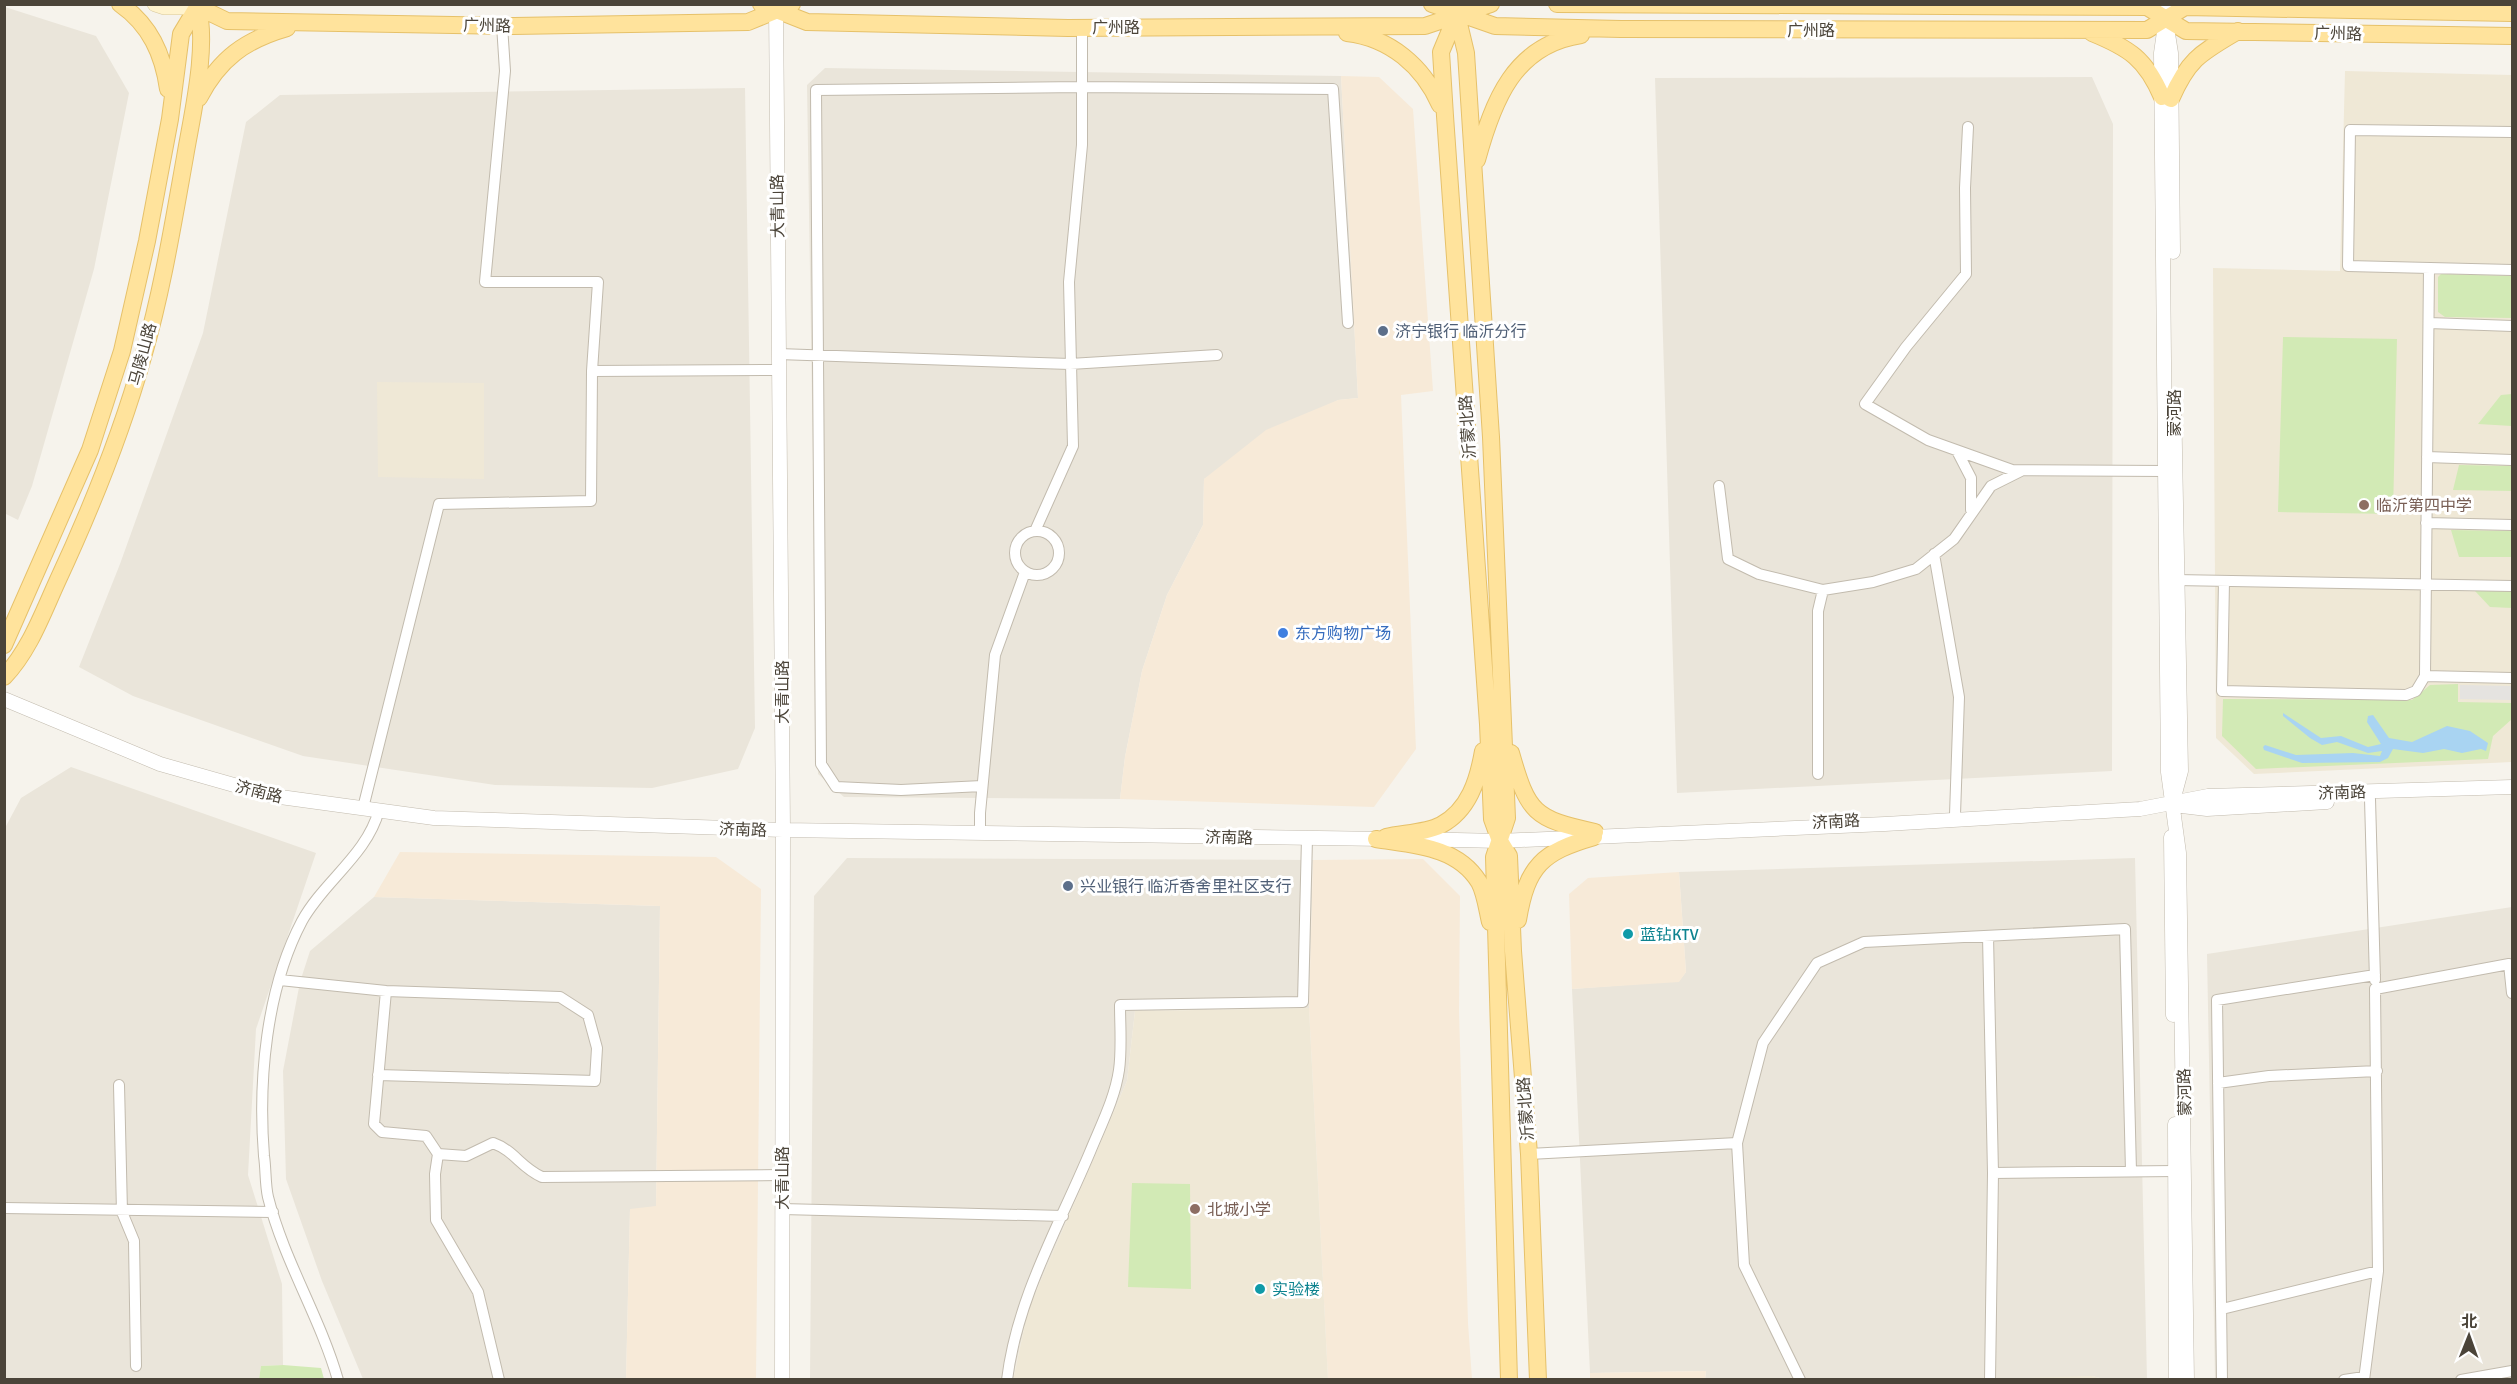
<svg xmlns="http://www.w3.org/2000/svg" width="2517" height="1384" viewBox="0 0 2517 1384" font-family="Signika,'Noto Sans SC',sans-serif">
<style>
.residential{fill:#eae5da}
.commercial{fill:#f7ead8}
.education{fill:#efe8d6}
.green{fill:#d2eab5}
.parking{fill:#e5e3e0}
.water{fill:#a9d4f2}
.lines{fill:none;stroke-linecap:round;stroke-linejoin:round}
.minor-casing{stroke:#c2bbae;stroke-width:12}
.tertiary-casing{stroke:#c2bbae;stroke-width:15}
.secondary-casing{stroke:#d6c79b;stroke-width:16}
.primary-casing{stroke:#e6c16a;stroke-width:18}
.minor{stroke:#fff;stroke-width:10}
.tertiary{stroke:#fff;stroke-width:14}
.secondary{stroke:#fff3cd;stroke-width:15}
.primary{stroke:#ffe39c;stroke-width:16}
.service-dot{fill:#5c6f8a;stroke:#fff;stroke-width:2}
.education-dot{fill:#8d6e63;stroke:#fff;stroke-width:2}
.shop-dot{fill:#3f7fe0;stroke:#fff;stroke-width:2}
.culture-dot{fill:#0f9aa8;stroke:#fff;stroke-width:2}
.labels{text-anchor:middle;stroke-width:6;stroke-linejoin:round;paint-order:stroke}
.street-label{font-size:16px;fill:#4b4439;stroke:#fff}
.service-label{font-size:16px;fill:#4e5e75;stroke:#fff;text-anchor:start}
.education-label{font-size:16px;fill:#785e54;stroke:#fff;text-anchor:start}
.shop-label{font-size:16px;fill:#366cbe;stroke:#fff;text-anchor:start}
.culture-label{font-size:16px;fill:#0d838f;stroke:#fff;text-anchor:start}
</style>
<rect width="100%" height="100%" fill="#f6f3ec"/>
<path class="residential" d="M5,7L96,36L129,93L94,269L32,486L18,520L4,513Z
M825,68L1341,76L1358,398L1338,400L1204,479L1203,525L1167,595L1142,671L1125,757L1120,799L844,797L818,774L807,85Z
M2092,77L2113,124L2112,771L1677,793L1655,78Z
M745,88L755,728L738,769L652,788L495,785L303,756L133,696L79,667L120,564L203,333L246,122L280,95Z
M71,767L316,853L256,1029L248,1175L282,1284L283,1365L261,1366L259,1379L5,1380V828L21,798Z
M847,858L1313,860L1309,1008L1135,1011L1127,1081L1028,1310L1013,1379L810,1380L814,896Z
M2135,858L2147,1379H2104L2092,1376L2027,1380H1705L1706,1371L1590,1373L1572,989L1679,981L1686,972L1679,872Z
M374,897L660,906L656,1207L630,1210L626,1379H363L322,1281L286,1179L283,1071L300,982L310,951Z
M2512,907V1379H2215L2207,954Z"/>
<path class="commercial" d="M1341,76L1379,77L1413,109L1433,391L1401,395L1416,749L1374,807L1120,799L1125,757L1142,671L1167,595L1203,525L1204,479L1266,430L1338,400L1358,398Z
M400,852L716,857L761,889L756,1379H626L630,1209L656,1206L660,906L374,897Z
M1423,859L1460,896L1459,1011L1468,1323L1472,1379H1328L1309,1008L1313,860Z
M1679,872L1686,972L1679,982L1572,989L1569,894L1588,878Z
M1706,1371L1705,1379H1590V1373Z"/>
<path class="education" d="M2345,71L2512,75V762L2254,774L2216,738L2213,268L2340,271Z
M377,382L484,383V479L378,477Z
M1309,1008L1328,1379L1013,1380L1028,1310L1127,1081L1135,1011Z
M2092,1376L2104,1379H2027V1378Z"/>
<path class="green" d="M2441,274L2512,276V318L2445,317L2438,312V277Z
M2283,337L2397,339L2393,514L2278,512Z
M2512,394V426L2478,424L2501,395Z
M2459,465L2512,466V491L2453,490Z
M2451,530L2512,531V557H2459Z
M2475,591H2512V608L2490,607Z
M2458,684V702L2512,703V719L2493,736L2488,759L2256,769L2222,736L2223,699L2412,700L2430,685Z
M1132,1183L1190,1184L1191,1289L1128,1287Z
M283,1365L321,1368L324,1379H259L261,1366Z"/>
<path class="parking" d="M2460,685L2512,686V700L2460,699Z"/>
<path class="water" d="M2283,713L2321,738L2341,736L2368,747L2381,744L2367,722L2368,716L2373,715L2389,738L2412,742L2447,726L2470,731L2488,743L2486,751L2481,749L2462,753L2444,749L2423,753L2393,749L2388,758L2380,762L2302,763L2264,750L2263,747L2265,745L2296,755L2353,753L2380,756L2382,751L2368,753L2337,742L2322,745L2310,738L2283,716Z"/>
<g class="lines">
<defs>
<path id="minor" d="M1968,127L1965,188L1966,274L1906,347L1865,404L1928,440L2012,470L2165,471
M2512,132L2350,130L2348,266L2512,270
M2429,268L2425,676L2512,678
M2429,323L2512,326
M778,354L1070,364L1217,355
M592,371L779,370
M1957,451L1971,478V510
M2427,457L2512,460
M1719,486L1728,559L1759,574L1823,590L1873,582L1916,569L1954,539L1991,486L2021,471
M2426,523L2512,525
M1035,531L1073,446L1069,282L1082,145V27
M1015 553a22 22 0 1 1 44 0a22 22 0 1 1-44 0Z
M1934,554L1959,697L1955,815
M2175,580L2512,586
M2224,581L2222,691L2406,695L2416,691L2425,676
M1818,774V611L1823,590
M982,786L901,790L836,787L821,764L816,90L1081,87L1333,89L1348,323
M2370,799L2375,980
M363,808L439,504L591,501L592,371L598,282H485L505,71L502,25
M980,833V813L995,655L1025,572
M1988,936L1993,1173L1990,1380
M280,980L386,991L560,997L588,1015L597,1048L595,1081L378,1075
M386,991L374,1124L382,1132L426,1136L438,1154L435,1174L436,1220L478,1292L499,1380
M2218,1083L2269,1076L2377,1071
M119,1085L122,1212L134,1241L136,1366
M438,1154L466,1156L493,1143C515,1151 520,1167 542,1177L782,1175
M1529,1154L1737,1143
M1993,1173L2175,1171
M4,1208L273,1212
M782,1209L1063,1216
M2222,1309L2378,1271
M338,1380C320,1317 284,1261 268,1197C265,1184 266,1169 264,1156C258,1081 266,989 302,921C324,881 367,855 379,810
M1007,1380C1017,1298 1059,1226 1090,1152C1101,1125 1115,1098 1119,1070C1122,1049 1120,1026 1120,1005L1303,1002L1307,838
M1800,1380L1744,1265L1737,1143L1763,1043L1817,963L1864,942L2125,929L2131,1171
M2222,1380L2217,1000L2375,975
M2344,1380L2364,1377
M2364,1380L2378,1271L2375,989L2509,964L2512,993
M2461,1380L2512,1371"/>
<path id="tertiary" d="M776,4L783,830L782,1380
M2168,4L2161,53L2168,772L2179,853L2187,1380
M2168,34L2171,53L2173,252
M4,699L160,764L273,796L434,818L783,830L1384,839
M2174,797L2181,771L2174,397
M2182,806L2207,809L2327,802
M2171,837L2173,1015
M1412,839L1500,841L1885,824L2140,809L2208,796L2512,787
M2175,1124L2176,1380"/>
<path id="secondary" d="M155,4L164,7H198"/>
<path id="primary" d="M120,4C150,25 163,54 168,89
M761,4L807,22L1068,28L1425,26L1491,4
M1432,4L1495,26L1621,29L2147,30L2185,7L2512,13
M1461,4L1441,52L1445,116L1488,724L1492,819L1500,841L1509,856L1513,951L1529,1154L1538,1380
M1557,4L2147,7L2186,31L2512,36
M198,7L227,21L514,26L748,22L792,4
M1456,11L1466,53L1491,437L1507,818L1494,857L1509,1380
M1347,33C1390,38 1423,66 1440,105
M2092,33C2129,48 2146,59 2162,97
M199,98C219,59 245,40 287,28
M2171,99C2189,58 2201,53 2238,31
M1477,160C1493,101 1514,45 1581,35
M4,645L90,450L122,351L147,241L170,119L181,34L199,4
M4,677C29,651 42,615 57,582C91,509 121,435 143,357C162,292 173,224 185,157C192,115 209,45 197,4
M1511,753C1528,813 1534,819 1595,832
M1386,837C1402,833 1426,833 1441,825C1469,810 1478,780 1483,751
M1376,839C1413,845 1457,846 1479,882C1485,893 1487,909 1490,922
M1518,920C1527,866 1542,852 1594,837"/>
</defs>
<use href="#minor" class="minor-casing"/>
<use href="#tertiary" class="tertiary-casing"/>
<use href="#secondary" class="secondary-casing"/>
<use href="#primary" class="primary-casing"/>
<use href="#minor" class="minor"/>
<use href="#tertiary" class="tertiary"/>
<use href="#secondary" class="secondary"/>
<use href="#primary" class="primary"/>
</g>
<g class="service-dot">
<circle cx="1383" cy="331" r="6"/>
<circle cx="1068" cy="886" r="6"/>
</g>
<g class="education-dot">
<circle cx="2364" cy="505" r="6"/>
<circle cx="1195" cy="1209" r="6"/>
</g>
<circle class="shop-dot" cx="1283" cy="633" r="6"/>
<g class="culture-dot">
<circle cx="1628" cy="934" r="6"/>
<circle cx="1260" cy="1289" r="6"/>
</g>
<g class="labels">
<g class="street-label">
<text transform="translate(487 25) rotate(1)" y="6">广州路</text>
<text x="1116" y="33">广州路</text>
<text x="1811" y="36">广州路</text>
<text transform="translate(2338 33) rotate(1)" y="6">广州路</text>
<text transform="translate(777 206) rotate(-91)" y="6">大青山路</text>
<text transform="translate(142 354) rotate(-75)" y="6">马陵山路</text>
<text transform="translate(2174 413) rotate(-90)" y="6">蒙河路</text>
<text transform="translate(1467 427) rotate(-94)" y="6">沂蒙北路</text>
<text transform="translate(782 692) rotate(-90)" y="6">大青山路</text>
<text transform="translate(259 791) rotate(14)" y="6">济南路</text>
<text transform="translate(2342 792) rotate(-2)" y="6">济南路</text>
<text transform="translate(1836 821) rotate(-3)" y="6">济南路</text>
<text transform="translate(743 829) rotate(2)" y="6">济南路</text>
<text transform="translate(1229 837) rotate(1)" y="6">济南路</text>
<text transform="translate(2184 1092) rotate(-91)" y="6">蒙河路</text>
<text transform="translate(1525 1109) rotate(-94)" y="6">沂蒙北路</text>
<text transform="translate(782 1178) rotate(-90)" y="6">大青山路</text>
</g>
<g class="service-label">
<text x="1395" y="337">济宁银行 临沂分行</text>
<text x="1080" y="892">兴业银行 临沂香舍里社区支行</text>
</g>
<g class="education-label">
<text x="2376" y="511">临沂第四中学</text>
<text x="1207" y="1215">北城小学</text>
</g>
<g class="shop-label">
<text x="1295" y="639">东方购物广场</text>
</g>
<g class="culture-label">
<text x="1640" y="940">蓝钻KTV</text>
<text x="1272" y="1295">实验楼</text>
</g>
</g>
<rect width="2517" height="1384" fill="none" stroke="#4b4439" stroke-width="12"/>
<g transform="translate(2469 1336) rotate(1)" stroke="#ffffff" stroke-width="4.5" paint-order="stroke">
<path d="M0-4.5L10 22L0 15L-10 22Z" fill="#4b4439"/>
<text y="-9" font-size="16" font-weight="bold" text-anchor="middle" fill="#4b4439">北</text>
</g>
</svg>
